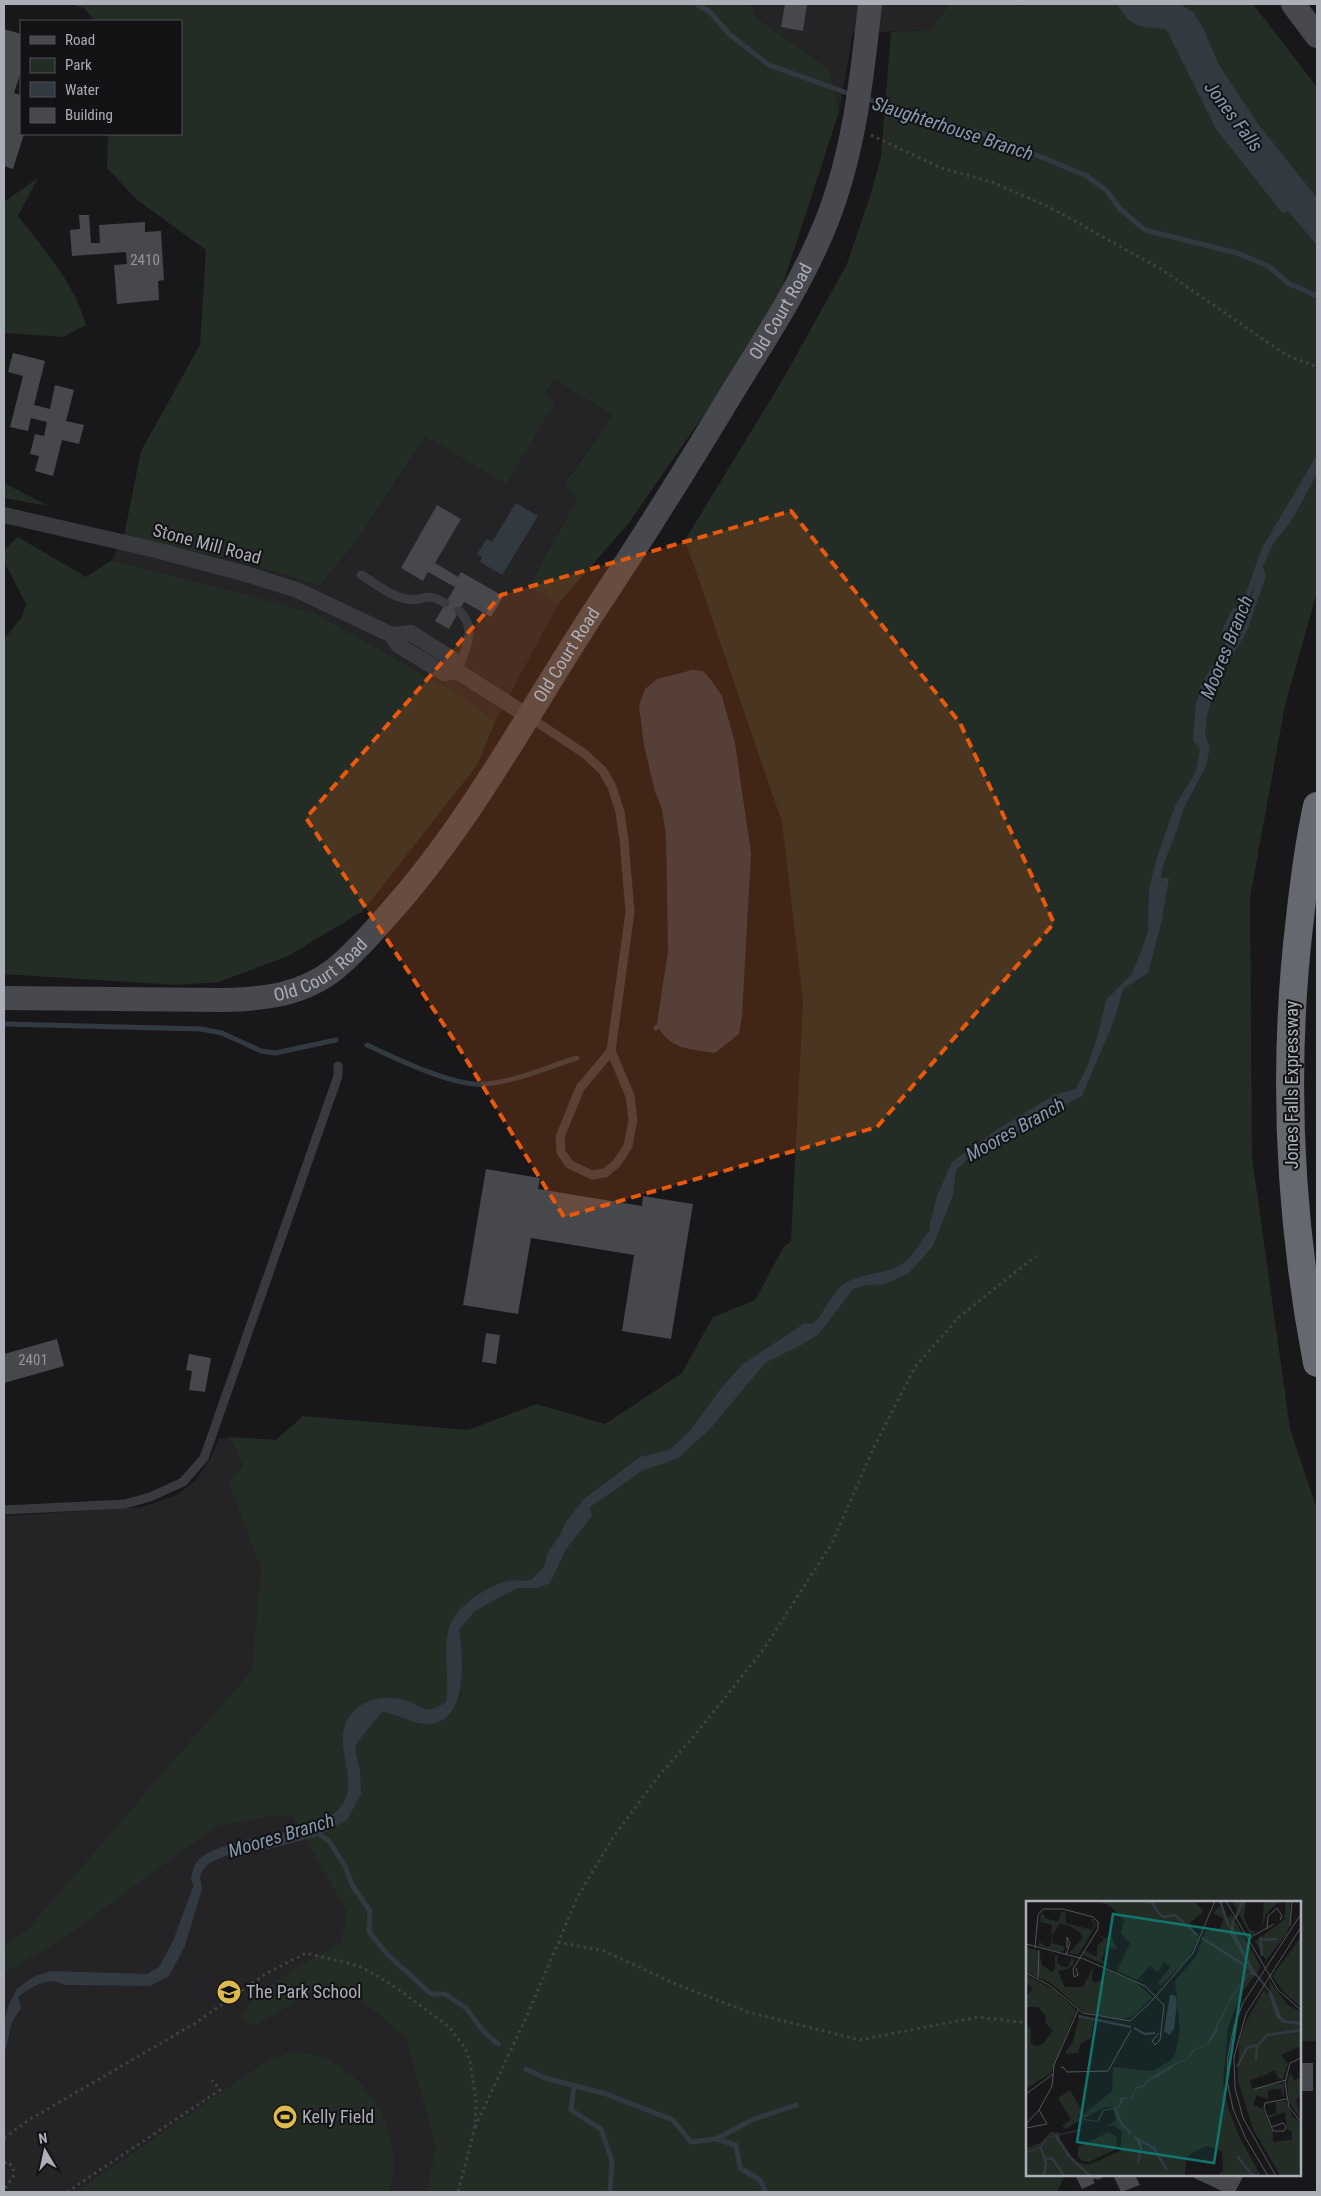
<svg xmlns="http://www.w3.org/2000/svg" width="1321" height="2196" viewBox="0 0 1321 2196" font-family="'Roboto Condensed',sans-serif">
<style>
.built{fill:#242427}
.green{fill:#242c26}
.water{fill:#333941}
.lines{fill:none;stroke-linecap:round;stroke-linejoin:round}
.stream{stroke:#333941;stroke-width:5}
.building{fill:#47484c}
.path{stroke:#404145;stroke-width:3;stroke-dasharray:2.5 4;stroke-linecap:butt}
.lane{stroke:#393a3e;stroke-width:9}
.street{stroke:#393a3e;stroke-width:16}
.secondary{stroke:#48494e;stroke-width:24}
.highway{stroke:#66686f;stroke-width:28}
.marked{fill:#e8590c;fill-opacity:0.2;stroke:#e8590c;stroke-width:4;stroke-dasharray:10 6;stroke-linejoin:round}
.labels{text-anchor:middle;stroke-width:4;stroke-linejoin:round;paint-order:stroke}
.number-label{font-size:15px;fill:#93949d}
.street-label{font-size:18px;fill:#acaeb8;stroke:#131315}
.poi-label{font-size:18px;fill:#acaeb8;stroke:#131315;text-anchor:start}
.water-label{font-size:19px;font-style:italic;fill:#8799af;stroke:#131315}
.inset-river{fill:none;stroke:#333941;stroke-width:2.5}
.inset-road{fill:none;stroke:#535459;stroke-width:1}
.view{fill:#0f766e;fill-opacity:0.15;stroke:#0f766e;stroke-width:2.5}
.inset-edge{fill:none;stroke:#acaeb8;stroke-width:2.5}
</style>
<rect width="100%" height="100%" fill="#18181a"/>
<path class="built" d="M751,4H949L930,30L853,33L839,112L830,69L755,17Z
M554,379L613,416L564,483L577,499L529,586L558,604L495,722L462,696L313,612L112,560L124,536L234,560L320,586L359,538L425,436L544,395Z
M230,1437L527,2171L495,2192H4V1516L142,1507L177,1495L195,1481L210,1459L219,1439Z"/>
<path class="green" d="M69,4H751L755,17L830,69L839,112L772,317L628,524L558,604L529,586L577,499L564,484L613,416L554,379L544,395L555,402L506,484L425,436L359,538L320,586L234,560L124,536L141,451L200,345L206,250L136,199L107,168L108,134H181V21H95L84,8Z
M949,4H1010L1021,6L1022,4H1253L1317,87V592L1285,705L1250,898L1252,1157L1290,1429L1317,1509V2041H1300V1902H1027V2175H1065L1057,2192H427L436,2147L406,2038L350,1991L323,1987L253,2026L240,2018L257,1994L298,1967L341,1943L347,1912L292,1815L274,1816L216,1826L61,1940L4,1973V1946L28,1929L252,1670L261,1568L228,1481L243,1468L230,1437L276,1440L303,1416L468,1430L536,1404L605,1424L682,1373L713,1317L755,1300L783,1248L791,1241L803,1001L782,822L685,540L783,379L847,264L871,193L881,157L891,32L930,30Z
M38,178L18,216C45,251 74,282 86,325L63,337L4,333V202Z
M4,483L48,506L4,498Z
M18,537L86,577L112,560L313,612L462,696L495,722L477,765L363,911L288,956L219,982L177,985L4,974V639L22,617L26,604L4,561V550Z
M288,2053C294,2053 301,2052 307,2053C352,2061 388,2107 393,2151C394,2164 395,2180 388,2192H76L267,2061Z"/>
<path class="water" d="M1117,4H1180L1194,13L1204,30L1219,65L1258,124L1317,198V245L1288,211L1283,214L1216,129L1166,29C1139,27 1132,28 1117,4Z
M1317,455V474L1290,523L1274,542L1263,566L1266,576L1247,631L1217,681L1207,716L1205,735L1210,748L1205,768L1183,810L1177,830L1162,868L1161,878H1169L1161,924L1148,973L1123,989L1115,1018L1082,1096L969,1157L956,1171L953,1195L933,1246L909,1273L885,1284L867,1285L853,1289L819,1334L801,1345L765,1363L710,1429L678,1458L642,1471L590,1507L592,1516L566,1549L550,1583L538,1588H517L475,1611L459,1630C464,1658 468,1727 425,1724C409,1723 397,1713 382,1712L358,1741L355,1748L360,1771L361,1794L347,1820L317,1836L273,1848L257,1850L244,1848L209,1863L202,1871L200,1877L202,1889L185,1946L169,1976L150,1986L64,1985C49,1975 31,1987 18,1997L21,2008L12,2022L4,2057V2021L9,2004L17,1989L33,1977L51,1971L147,1974L159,1967L173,1941L194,1885L191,1880C192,1872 195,1861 202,1857C233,1836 281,1839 314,1823C321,1820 333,1816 338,1810C367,1781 322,1738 357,1708C371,1697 391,1695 408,1701C415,1703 424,1712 432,1709C437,1708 442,1704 446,1702C450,1680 442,1649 449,1628C455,1607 487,1586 508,1581C515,1580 524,1581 531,1580L544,1567L548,1552L560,1535L566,1522L584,1499L640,1457L669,1450L689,1432L722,1387L743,1364L805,1323L813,1324C826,1312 831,1291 847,1282C863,1273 891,1274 906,1261C916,1252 921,1240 930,1230V1224L937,1196L952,1162L997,1130L1054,1095L1076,1089L1087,1067L1098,1035L1106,1000L1131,975L1138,959L1148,932L1149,888L1159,851L1175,806L1202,761L1203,753L1193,740L1196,703L1202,683L1226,643L1222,630L1233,608L1240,607L1232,626L1239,631L1253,593L1252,576L1262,548Z
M516,503L538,516L502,575L480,562L482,557L477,554L487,539L492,542Z
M692,670L703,671L711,680L722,696L735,743L751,853L742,1017L739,1034L715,1053C691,1049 667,1050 657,1023L668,951L666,836L662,809L655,792L644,745L639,706L645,689L657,679Z"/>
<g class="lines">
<path class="stream" d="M697,4L710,12L729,34L769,65L853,95
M864,98L914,115L991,136L1087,176L1107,191L1120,209L1145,230L1237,253L1268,266L1288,283L1317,296
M1234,633L1254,578
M1199,768L1203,747
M4,1024L201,1029L222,1033L261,1051L275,1053L336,1040
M656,1028L659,1026
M367,1045C395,1058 454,1087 484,1084C515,1082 547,1067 577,1058
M316,1832L329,1841L345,1866L352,1885L370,1911L369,1932L388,1955L431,1994H445L466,2008L484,2032L498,2044
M526,2069L545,2078L606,2094L673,2120L691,2142L716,2139L736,2145L740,2168L760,2180L766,2192
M574,2085L571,2110L601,2129L612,2161L610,2192
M716,2139L754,2119L796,2105"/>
</g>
<path class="building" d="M785,4H807L803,31L781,27Z
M4,29L21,34V71L14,93L21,95V134H24L13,169L4,166Z
M79,215H89L91,243H100L99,225L145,222V232L161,231L164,280L158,281L159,300L117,304L114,265L127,264L126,252L72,256L70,230L80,229Z
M13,353L45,361L34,405L50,409L55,385L74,390L66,421L84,425L79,444L62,440L53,476L35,471L39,456L30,454L35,434L44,436L47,422L31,418L28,431L10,427L23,376L8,372Z
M437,505L461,519L435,563L458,577L461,572L503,596L491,617L464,602L449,629L435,621L455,587L428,572L423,581L401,568Z
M486,1169L540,1178L538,1189L642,1206L643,1196L693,1204L671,1339L622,1331L634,1255L531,1238L518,1314L463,1305Z
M486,1333L500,1335L496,1364L482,1362Z
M57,1339L64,1366L4,1383V1354Z
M189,1354L211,1358L205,1392L189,1390L192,1371L186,1370Z
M1300,2063H1313V2091H1300Z
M1075,2175H1108L1097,2180L1096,2178L1093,2180L1095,2183L1082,2189Z
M1113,2175H1135L1140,2185L1121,2192Z
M1188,2175H1244L1235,2192H1224Z"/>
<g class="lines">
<path class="path" d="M871,135L941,168L992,182L1051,208L1161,269L1286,355L1317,367
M558,1942L604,1951L678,1985L748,2012L860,2040L978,2017L1027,2023
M475,2127L530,2009L578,1896L612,1839L657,1778L695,1735L763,1650L832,1543L874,1447L915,1367L959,1317L1036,1256
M4,2138L27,2121L194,2024L267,1973L306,1953L359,1966L378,1976L401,1991L449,2027L465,2048L470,2061L476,2101L475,2127L458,2192
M4,2163L8,2162L13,2167L14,2175L4,2190
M67,2192L220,2090L212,2080"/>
<path class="lane" d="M361,575C375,583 391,597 407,599C425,602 424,591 445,603
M458,669C465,650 478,627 459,611
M529,717L585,754L603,771L612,787L620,812L624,840L630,912L611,1051L630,1096L633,1120L628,1146L617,1163L605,1173L592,1175L569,1164L561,1152L560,1137L580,1088L611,1051
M4,1510L125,1504L150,1497L183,1482L204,1458L338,1076V1066"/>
<path class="street" d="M4,515L156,550L250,575L297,590L392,635L398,645L444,673L457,671L529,717
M392,635L411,633L452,659L457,671"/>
<g class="secondary">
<path d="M1293,4L1317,36"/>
<path id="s1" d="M4,998L224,1000C264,999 302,995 335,969C359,949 379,925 400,901C477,811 532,706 597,607C644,536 689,464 733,391C767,336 802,283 826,223C854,153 862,78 870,4"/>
</g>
<path class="highway" d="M1317,806C1309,843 1304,881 1300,918C1282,1067 1289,1216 1317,1363"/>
</g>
<path class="marked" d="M791,511L960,723L1054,923L877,1127L564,1217L456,1043L306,818L501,595Z"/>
<defs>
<symbol id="school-disc" viewBox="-11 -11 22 22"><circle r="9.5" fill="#deb94c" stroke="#131315"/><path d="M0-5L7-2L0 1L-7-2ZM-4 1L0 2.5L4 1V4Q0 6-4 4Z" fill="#111"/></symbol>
<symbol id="stadium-disc" viewBox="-11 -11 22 22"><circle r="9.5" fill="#deb94c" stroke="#131315"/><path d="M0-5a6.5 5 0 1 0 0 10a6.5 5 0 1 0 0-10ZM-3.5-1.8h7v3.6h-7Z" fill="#111"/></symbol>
</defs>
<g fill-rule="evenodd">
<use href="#school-disc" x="215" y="1978" width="28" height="28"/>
<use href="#stadium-disc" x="271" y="2103" width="28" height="28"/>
</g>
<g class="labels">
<g class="number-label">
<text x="145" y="265">2410</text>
<text x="33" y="1365">2401</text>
</g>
<g class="street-label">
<text dy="6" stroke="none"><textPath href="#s1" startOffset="1134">Old Court Road</textPath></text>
<text transform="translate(207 544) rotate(15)" y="6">Stone Mill Road</text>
<text dy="6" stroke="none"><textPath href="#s1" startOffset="729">Old Court Road</textPath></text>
<text dy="6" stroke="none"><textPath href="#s1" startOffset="324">Old Court Road</textPath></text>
<text transform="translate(1292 1085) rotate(-90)" y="6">Jones Falls Expressway</text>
</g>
<g class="poi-label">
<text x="246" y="1998">The Park School</text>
<text x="302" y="2123">Kelly Field</text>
</g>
<g class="water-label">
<text transform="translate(1234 116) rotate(53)" y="7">Jones Falls</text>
<text transform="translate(953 128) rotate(18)" y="7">Slaughterhouse Branch</text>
<text transform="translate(1226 647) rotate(-68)" y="7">Moores Branch</text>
<text transform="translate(1015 1129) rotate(-29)" y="7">Moores Branch</text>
<text transform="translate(281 1835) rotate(-17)" y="7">Moores Branch</text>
</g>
</g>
<g transform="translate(1026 1901)">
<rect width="275" height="275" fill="#18181a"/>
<path d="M72,0L168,1L178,10L164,22L172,38L162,58L135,84L132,82L144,66L138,61L132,71L124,65L111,79L91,70L104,42L95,32L98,19L84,5ZM206,0H220L218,16L224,29L229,30L227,33L223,32ZM238,0H253L240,13L236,28ZM260,0H264V24L260,34L240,59L229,40L258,19ZM193,5L201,17L206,14L235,66L215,93L202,126L197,182L202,206L213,235L235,275H192L197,269L196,250L181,245L164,253L160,259L159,275H0V247L14,242L25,231H33L34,239L47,260L62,264L94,250L96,231L88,224L79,226L90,220L87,206H79L39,228L36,224L45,219L32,197L44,189L57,212L49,218L58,213L86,190L87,166L126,170L144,160L149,154L154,130L149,80L171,54L179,31L187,27L193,30L198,18L187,12ZM39,10L40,22L66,29L69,23L65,19L67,17L70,24L52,54L43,52L56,38L55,32L42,24L33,23L26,35V42L37,45L39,49L33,51L12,45L13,41L22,46L25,43L26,24L15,21L14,15L17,12L19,17L32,21L35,12ZM88,32L85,35L91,48L82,47L75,58L84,66L57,54L59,50L71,56V45L78,38L70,33L80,37ZM275,36V106L259,93L246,75ZM0,46L13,50L16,64L26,71L29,68V55L32,54L31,61L36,66H42L45,57L49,60L44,67L32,70L39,86H57L67,66L66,79L69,82L79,77L80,69L109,81L126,96L110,113L101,117L94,118L58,111L24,82L0,71ZM0,74L28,89L50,109L25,172L0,188V125L5,127V142L10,145L17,143L27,129L20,123L19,114L12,106H0V95L7,88L0,81ZM243,79L262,104L275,111V150L273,146L255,154L262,163L257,178H252L249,169L237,175L238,182L236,175L224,179L226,187L258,182V197L255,188H246L242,190V198L231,194L227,204L237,208L247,231V241L262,239L266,238V231L261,228L259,211L243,217L242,214L250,213V201L260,200L267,216L275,222V275L254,274L227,228L212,180L213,141L219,123L238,88L241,93L244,90ZM53,116L68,119L65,137L55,142L52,152L41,153L39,151L47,141ZM264,171L268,179L275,176V195L270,198L275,219L263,201L261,183ZM83,231L91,236L90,248L63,261L56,260L52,255V246Z" fill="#242c26"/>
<path d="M208,15V30L227,68L246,92L255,115L259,119L275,121V124L256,122L250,115L242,90L230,75L223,73L202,103L199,112L193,122L190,133L181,144L169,149L160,160L154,161L133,175L124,179L118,186L110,188L106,198L98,197L93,207L78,210L72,221L58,219L51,230L22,237L15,247L4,251H0L13,247L22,236L51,229L58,218L71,220L77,209L92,206L95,196L105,197L110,186L116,185L123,178L142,166L154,160L160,159L167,149L181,143L204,98L219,76L223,72L226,71L217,64L223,66L203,31ZM144,94H149L151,102L148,128L144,134L138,130Z" fill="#333941"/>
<path class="inset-river" d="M125,0L133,13L138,16L149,14L172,35M194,0L203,26M209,18L217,0M234,36L236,55M176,37L218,64M235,39L251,38M52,115L105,126M108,127L119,133L129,132M230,159L231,146L241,134L275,129M211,166L221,147L231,144M89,208L95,222L105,233M30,235L44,256L64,275M108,236L128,247L141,269M112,239L115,247L112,262M15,247L20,263L18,275M211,255L227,275M19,257L27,258L38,275"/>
<path class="inset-road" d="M200,0L252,89L275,109M264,25L266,0M241,28L242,15L251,7L256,15L254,19M223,37L248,23M0,43L58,58L119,85L138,104L134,139L129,144L126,140L133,132M9,47L12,14L17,8H37L67,16L72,21V28L47,68L48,76L52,74L50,67M40,54L44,42L41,36V47M0,72L23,84L57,112L104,120L123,103L167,52L189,0M12,77L13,49M275,157L264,162L259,182L263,206L275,221M35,167L37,166L41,171L82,170L105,129M229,188L260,179M0,193L27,173M13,209L26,185L28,164L52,109M0,223L13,209L21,223L0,227M246,226L257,222L260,226L258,230H247L238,207L239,202L261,198M242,275L220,238L207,208L201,179L202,155L208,125L217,102L275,13M250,275L217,217L209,187L208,156L220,113L275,26"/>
<path class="view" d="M87,13L224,34L188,262L51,241Z"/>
<rect width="275" height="275" class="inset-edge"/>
</g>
<rect width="1321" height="2196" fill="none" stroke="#acaeb8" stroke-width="10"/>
<rect x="20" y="20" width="162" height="115" fill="#131315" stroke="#505156"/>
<rect x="30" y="36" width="25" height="8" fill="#48494e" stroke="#505156"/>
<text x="65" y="45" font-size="15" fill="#acaeb8">Road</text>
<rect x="30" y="58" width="25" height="15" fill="#242c26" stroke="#505156"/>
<text x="65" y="70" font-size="15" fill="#acaeb8">Park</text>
<rect x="30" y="82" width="25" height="15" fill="#333941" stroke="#505156"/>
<text x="65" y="95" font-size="15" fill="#acaeb8">Water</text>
<rect x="30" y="108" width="25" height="15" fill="#47484c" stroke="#505156"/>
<text x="65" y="120" font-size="15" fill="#acaeb8">Building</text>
<g transform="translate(45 2151) rotate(351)" stroke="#131315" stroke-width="4" paint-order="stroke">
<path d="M0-4L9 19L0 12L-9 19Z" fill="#acaeb8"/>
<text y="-8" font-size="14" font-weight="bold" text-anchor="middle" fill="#acaeb8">N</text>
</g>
</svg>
